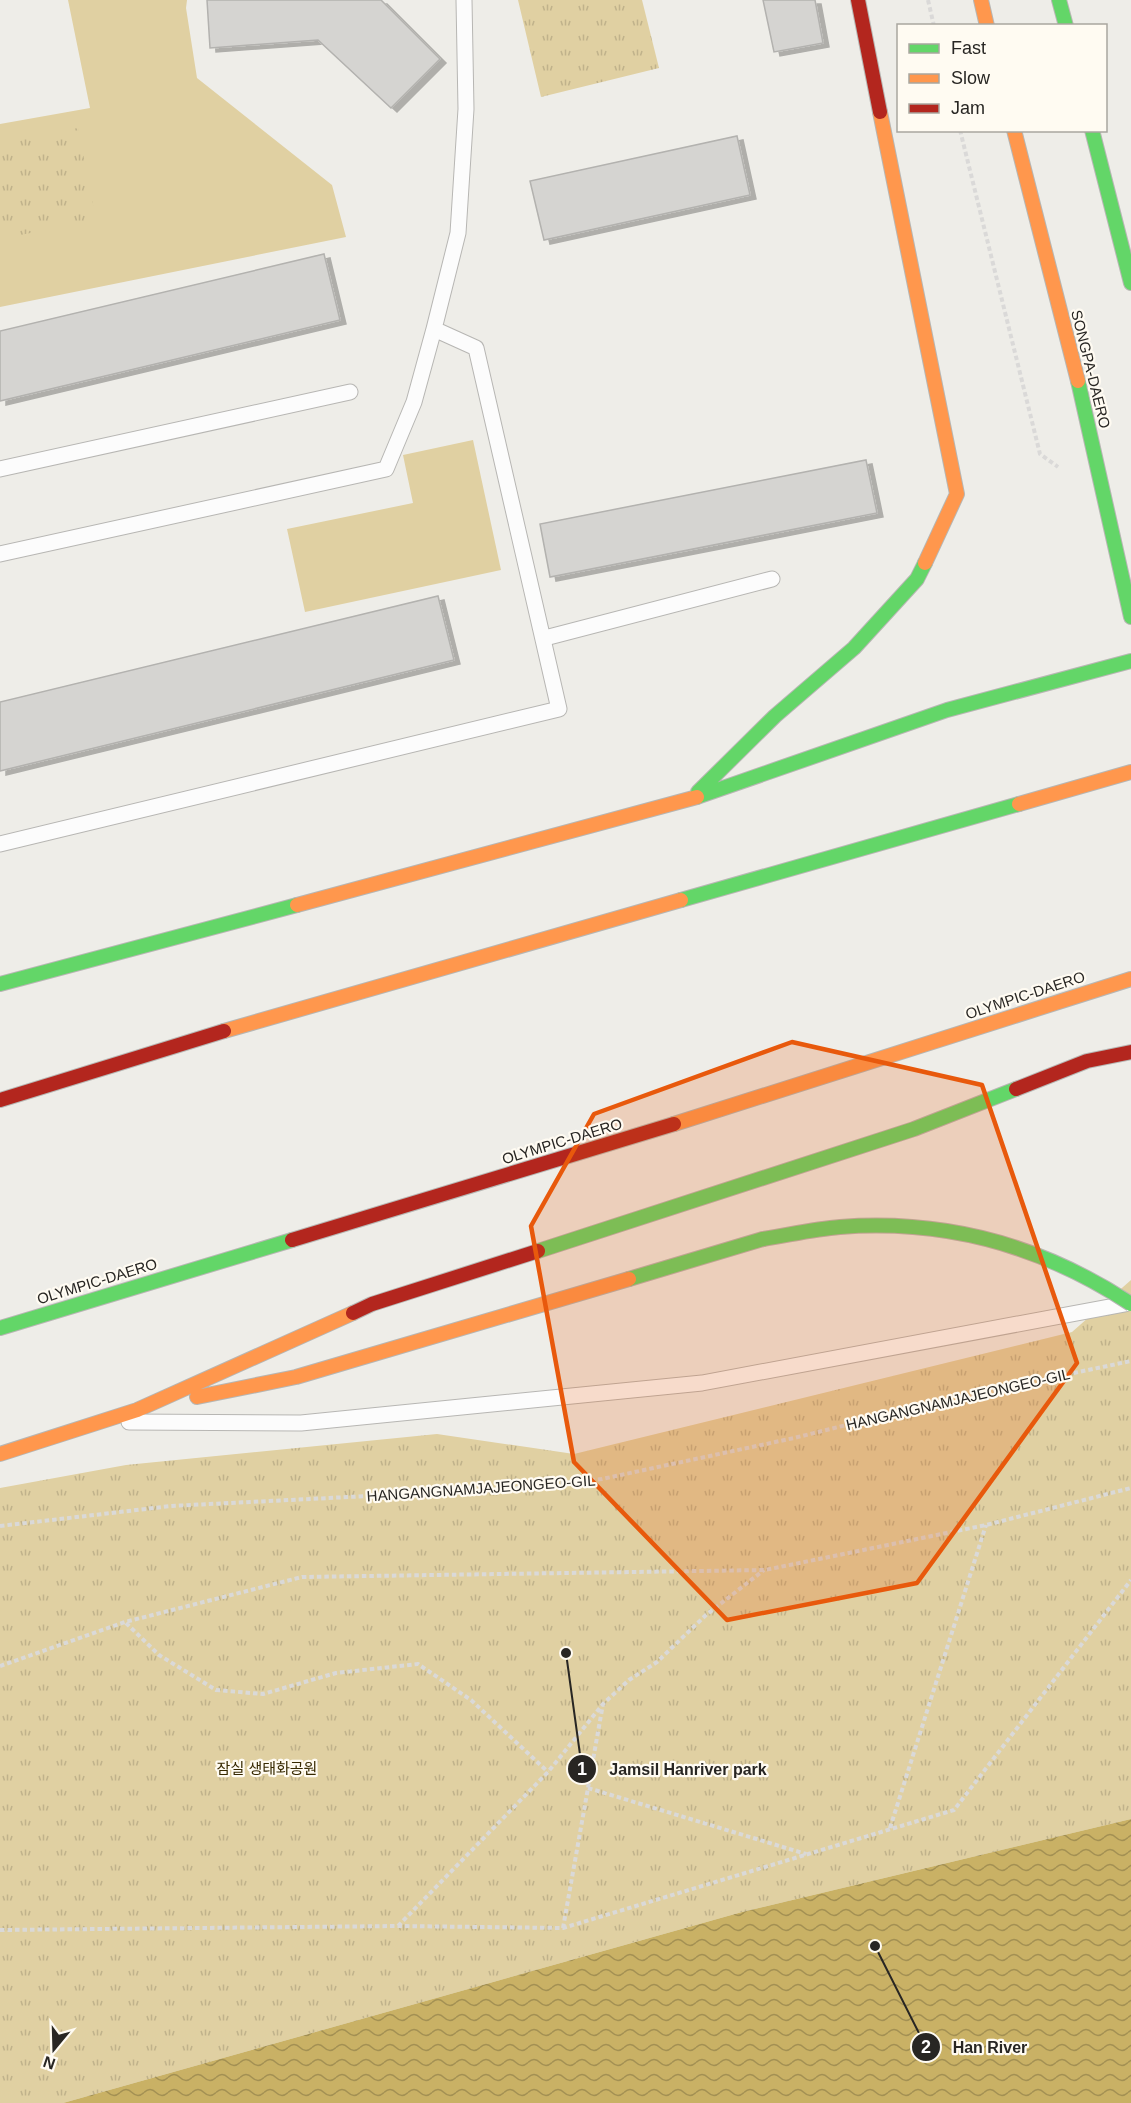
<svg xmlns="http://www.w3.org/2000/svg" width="1131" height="2103" viewBox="0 0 1131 2103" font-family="Helvetica,'Noto Sans KR',sans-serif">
<defs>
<pattern id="park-tufts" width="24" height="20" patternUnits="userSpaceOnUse" patternTransform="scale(1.5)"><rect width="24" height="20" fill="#e0d0a2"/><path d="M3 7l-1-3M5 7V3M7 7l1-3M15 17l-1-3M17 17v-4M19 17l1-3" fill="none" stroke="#c0b28b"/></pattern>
<pattern id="water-waves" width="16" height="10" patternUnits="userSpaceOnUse" patternTransform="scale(1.5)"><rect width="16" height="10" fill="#c9b165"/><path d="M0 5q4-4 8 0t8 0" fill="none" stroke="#a39053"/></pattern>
<filter id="shadow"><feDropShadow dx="6" dy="4" stdDeviation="0" flood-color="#0004"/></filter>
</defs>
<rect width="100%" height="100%" fill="#eeede8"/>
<path fill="#e0d0a2" d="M68,0H187L186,8L197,78L332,185L346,237L0,307V124L90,108Z
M473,440L501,570L305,612L287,529L413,503L403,455Z"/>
<path fill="url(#park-tufts)" d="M518,0H642L659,68L541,97Z
M78,128L96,220L0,239V143Z
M1131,1280V1819L742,1912L63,2103H0V1488L126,1465L437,1434L574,1454L1072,1332Z"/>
<path fill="url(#water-waves)" d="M1131,1819V2103H63L742,1912Z"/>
<path fill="#d5d4d1" stroke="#b3b2af" stroke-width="1.5" filter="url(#shadow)" d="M207,0H381L440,59L391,108L318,40L210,48Z
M763,0H815L823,43L774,52Z
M737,136L750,195L544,240L530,181Z
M324,254L340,320L0,401V331Z
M866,460L877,513L550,577L540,524Z
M438,596L454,660L0,771V702Z"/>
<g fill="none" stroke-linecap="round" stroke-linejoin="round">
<defs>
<path id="lane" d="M434,329L458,233L466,109L464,0
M0,469L350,392
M0,554L386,469L414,402L434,329L476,348L559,709L0,844
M545,638L772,579
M129,1422L301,1423L702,1383L1125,1304"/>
<path id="fast" d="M1059,0L1066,26
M1092,130L1131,283
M1078,381L1131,617
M698,792L775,716L854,648L917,579L925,563
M697,797L947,710L1131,661
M681,900L1019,804
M0,984L297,905
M538,1251L914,1129L1016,1089
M629,1279L763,1239
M0,1328L292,1240"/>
<path id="slow" d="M981,0L987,26
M880,112L957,494L925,563
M1014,130L1078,381
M1019,804L1131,772
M297,905L697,797
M224,1031L681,900
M674,1124L1131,979
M197,1397L296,1377L629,1279
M0,1454L137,1410L353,1313"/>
<path id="jam" d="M858,0L880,112
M1016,1089L1087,1061L1131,1052
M0,1100L224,1031
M292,1240L674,1124
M353,1313L372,1304L538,1251"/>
</defs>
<use href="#lane" stroke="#b7b6b3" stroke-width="17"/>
<use href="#fast" stroke="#b7b6b3" stroke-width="16"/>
<use href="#slow" stroke="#b7b6b3" stroke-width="16"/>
<use href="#jam" stroke="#b7b6b3" stroke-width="16"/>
<path stroke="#dad9d8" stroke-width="4" stroke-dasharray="4.5 3" stroke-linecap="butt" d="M928,0L934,26
M960,130L1040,454L1058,467
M0,1526L171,1506L506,1489L602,1479L794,1438L959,1397L1131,1361
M126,1623L159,1655L216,1690L263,1694L336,1673L418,1664L471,1700L548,1772
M0,1666L125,1622L302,1577L765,1570L986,1525L1131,1488
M588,1788L806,1854
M890,1828L986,1525
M398,1926L548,1772L603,1704L629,1680L657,1662L706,1615L764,1570
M563,1928L603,1704
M0,1930L398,1926L563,1928L954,1810L1131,1580"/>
<use href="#lane" stroke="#fcfcfc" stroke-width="15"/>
<use href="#fast" stroke="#63d668" stroke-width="14"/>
<use href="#slow" stroke="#ff974d" stroke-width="14"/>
<use href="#jam" stroke="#b3261e" stroke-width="14"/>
<defs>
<path id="fast-bridge" d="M763,1239C789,1235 814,1229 840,1227C946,1219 1043,1246 1131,1304"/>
</defs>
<use href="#fast-bridge" stroke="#b7b6b3" stroke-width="16" stroke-linecap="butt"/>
<use href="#fast-bridge" stroke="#63d668" stroke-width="14"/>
</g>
<path fill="#e8590c" fill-opacity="0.2" stroke="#e8590c" stroke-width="4.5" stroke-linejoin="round" d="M792,1042L982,1085L1077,1363L917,1583L727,1620L574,1462L531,1226L594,1114Z"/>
<g text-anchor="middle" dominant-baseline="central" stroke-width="4.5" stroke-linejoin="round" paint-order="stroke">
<g font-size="15" fill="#282623" stroke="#fffbf2">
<text transform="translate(1091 369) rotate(76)">SONGPA-DAERO</text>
<text transform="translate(1025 995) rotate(-18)">OLYMPIC-DAERO</text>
<text transform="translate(562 1141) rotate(-17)">OLYMPIC-DAERO</text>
<text transform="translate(97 1281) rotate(-17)">OLYMPIC-DAERO</text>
<text transform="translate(958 1399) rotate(-13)">HANGANGNAMJAJEONGEO-GIL</text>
<text transform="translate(481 1488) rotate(-4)">HANGANGNAMJAJEONGEO-GIL</text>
</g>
<g font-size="15" fill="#372900" stroke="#fffbf2">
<text x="267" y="1768">잠실 생태화공원</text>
</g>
</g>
<path fill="none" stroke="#282623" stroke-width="2" d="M566 1653L582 1769M875 1946L926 2047"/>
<g fill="#282623" stroke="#fffbf2" stroke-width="2">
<circle cx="566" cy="1653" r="6"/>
<circle cx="875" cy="1946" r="6"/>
<circle cx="582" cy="1769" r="15"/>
<circle cx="926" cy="2047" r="15"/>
</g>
<g font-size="18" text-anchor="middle" font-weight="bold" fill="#fff">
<text x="582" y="1775">1</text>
<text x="926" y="2053">2</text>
</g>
<g font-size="16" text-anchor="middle" font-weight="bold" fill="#282623" stroke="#fffbf2" stroke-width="4.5" stroke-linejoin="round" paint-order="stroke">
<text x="688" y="1775">Jamsil Hanriver park</text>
<text x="990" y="2053">Han River</text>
</g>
<rect x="897" y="24" width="210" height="108" fill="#fffbf2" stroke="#a9a69f" stroke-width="1.5"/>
<rect x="909" y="44" width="30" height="9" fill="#63d668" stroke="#a9a69f" stroke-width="1.5"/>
<text x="951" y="54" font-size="18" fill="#282623">Fast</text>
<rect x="909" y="74" width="30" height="9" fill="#ff974d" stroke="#a9a69f" stroke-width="1.5"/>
<text x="951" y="84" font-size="18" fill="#282623">Slow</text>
<rect x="909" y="104" width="30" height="9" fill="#b3261e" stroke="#a9a69f" stroke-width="1.5"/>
<text x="951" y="114" font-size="18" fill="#282623">Jam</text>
<g transform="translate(54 2049) rotate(199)" stroke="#fffbf2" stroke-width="4.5" paint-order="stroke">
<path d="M0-4.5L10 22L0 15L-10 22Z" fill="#282623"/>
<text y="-9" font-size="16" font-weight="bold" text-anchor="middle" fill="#282623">N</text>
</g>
</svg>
